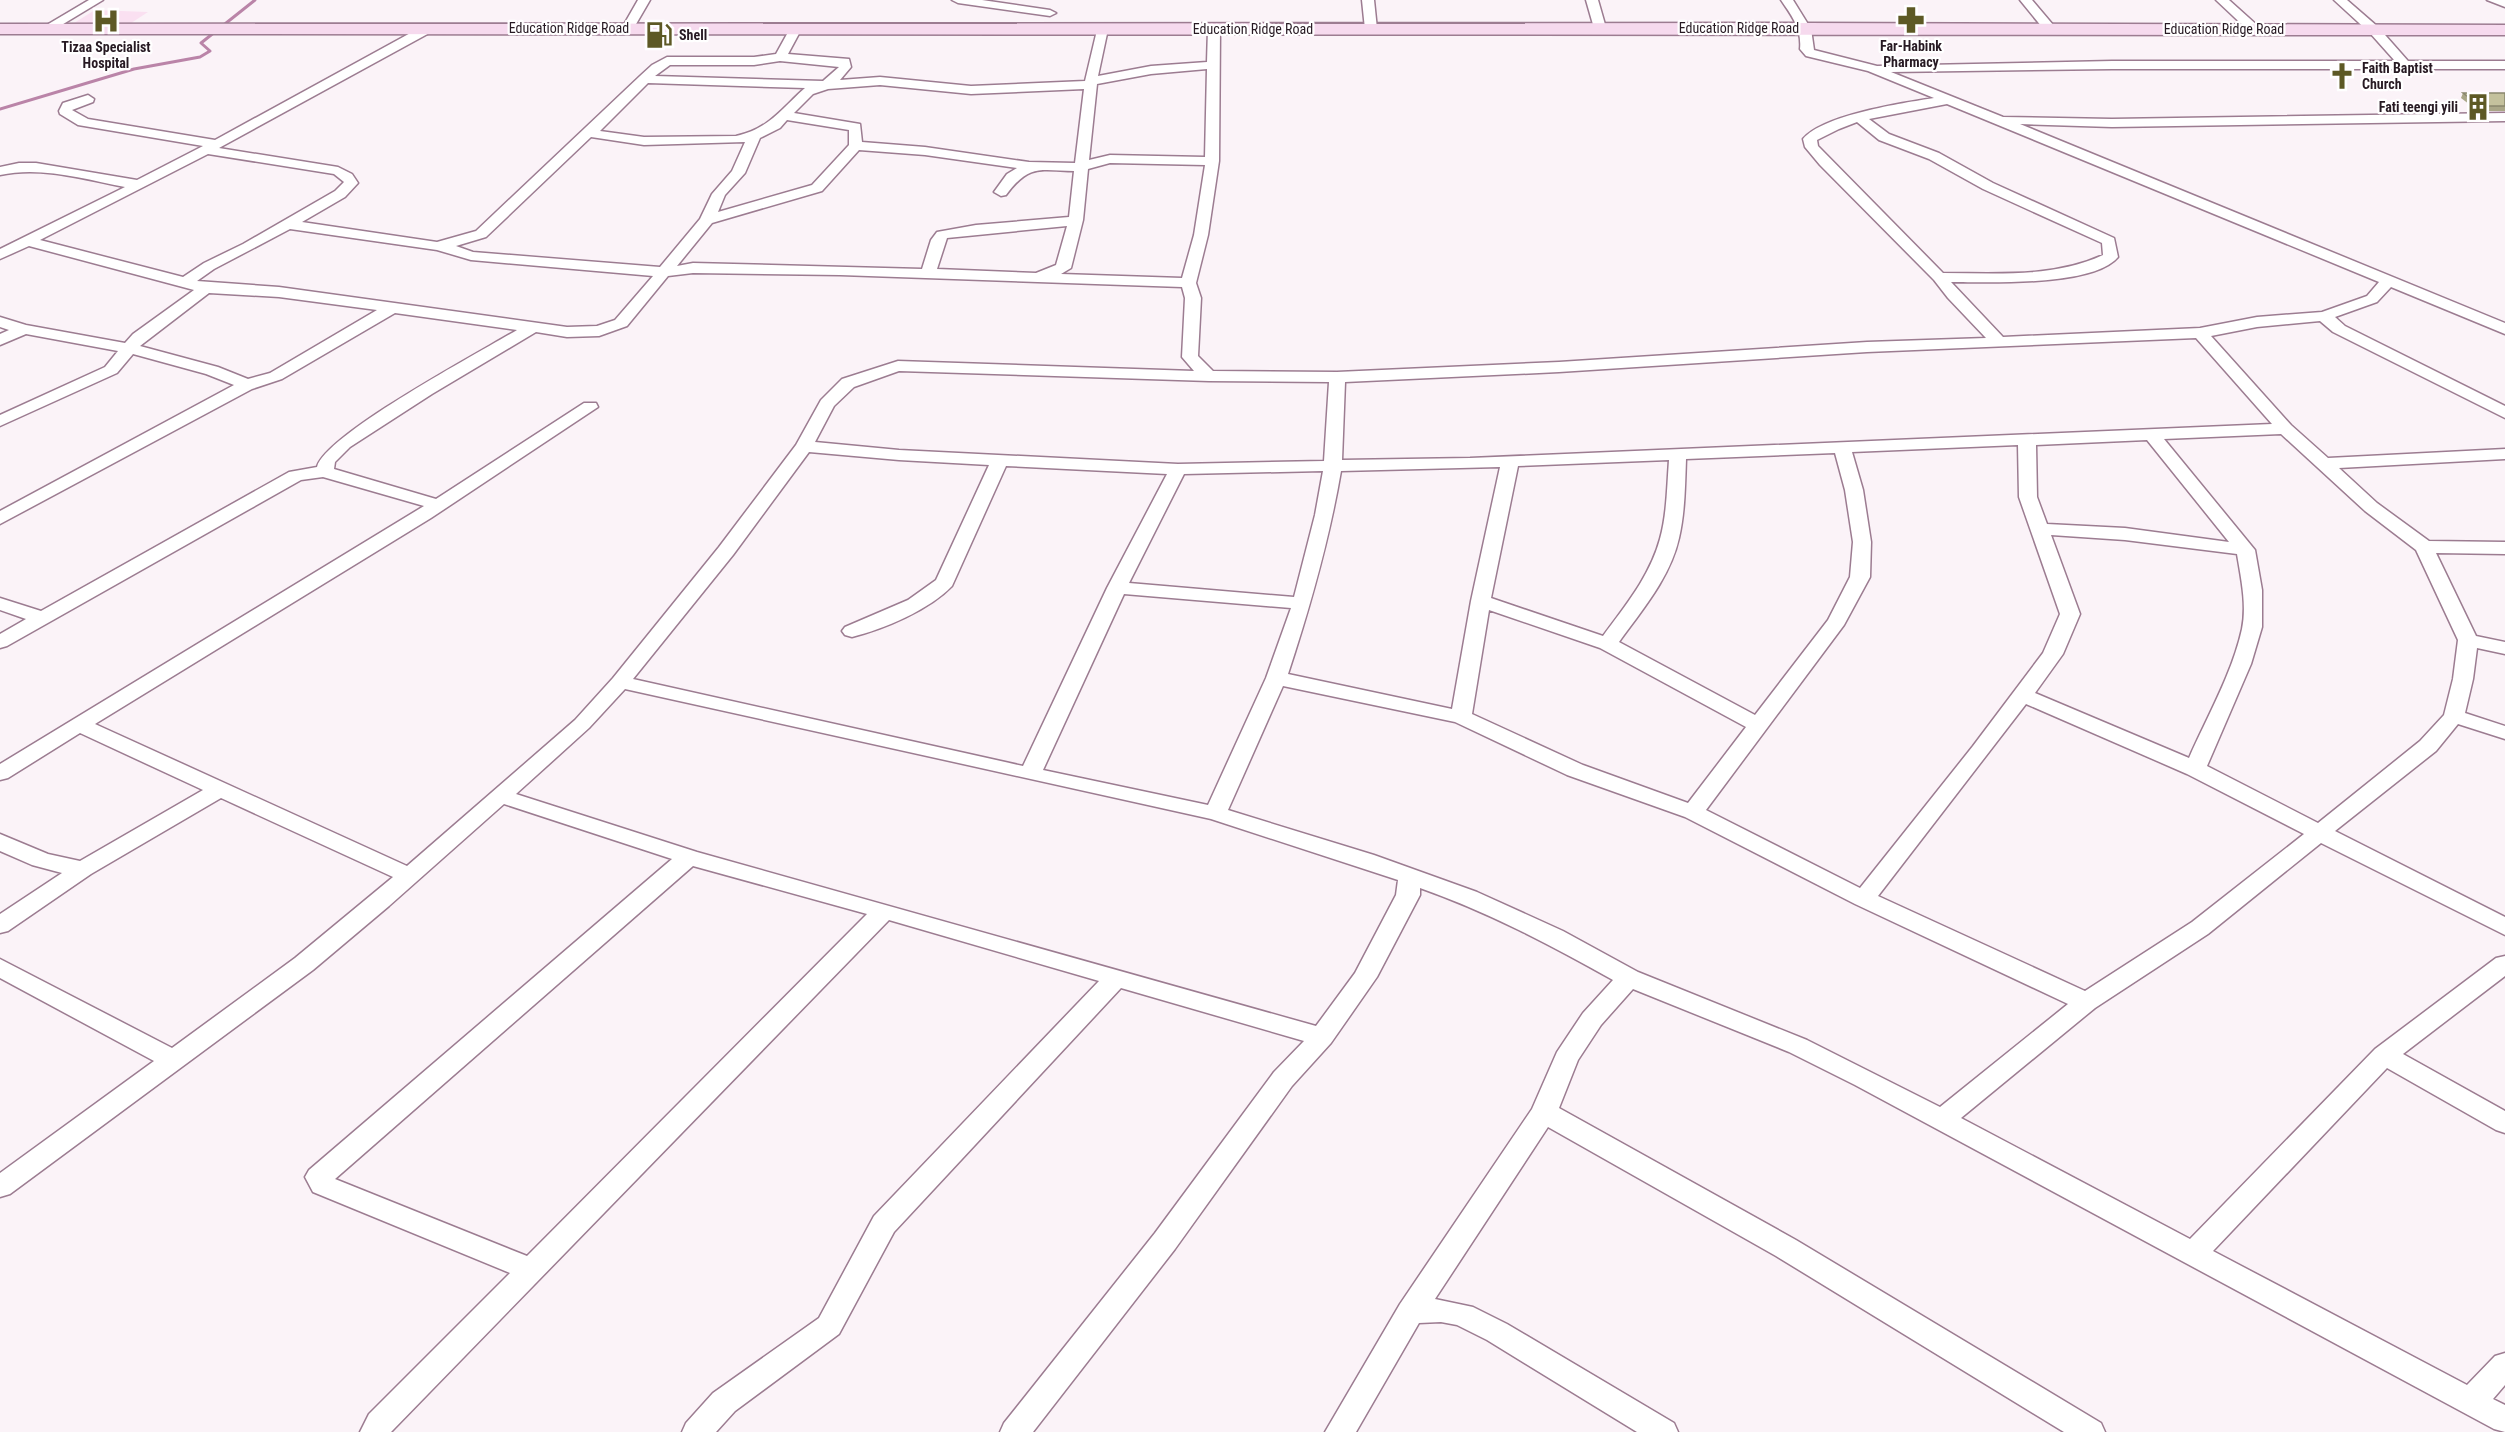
<svg xmlns="http://www.w3.org/2000/svg" width="2505" height="1432" viewBox="0 0 2505 1432" font-family="'Roboto Condensed',sans-serif">
<rect width="100%" height="100%" fill="#fbf3f8"/>
<path fill="#fae0f1" d="M95,10L148,12L125,27L71,25Z"/>
<g fill="none" stroke-linecap="round" stroke-linejoin="round">
<path stroke="#ba84a8" stroke-width="3" d="M0,109L134,69L200,57L210,51L201,43L255,0"/>
<defs>
<path id="street" d="M89,0H103L50,32L46,33L40,29Z
M638,0H650L632,31H624L622,28Z
M952,0H982L1050,10L1056,13L1050,16L958,3Z
M1362,0H1374L1377,29L1375,32L1371,33L1365,29Z
M1586,0H1598L1606,28L1604,31H1596L1594,28Z
M1781,0H1793L1811,29L1814,50L1877,66L2112,61H2395L2370,33L2334,0H2347L2378,27L2408,61H2505V69H2112L1891,72L2003,117L2112,119L2505,113V121L2112,127L2020,124L2505,323V334L2391,287L2377,302L2335,317L2345,326L2505,406V418L2333,332L2320,321L2257,327L2211,336L2291,425L2328,458L2505,449V459L2339,468L2377,503L2429,541L2505,542V554L2436,553L2476,636L2505,642V654L2477,648L2473,679L2465,713L2505,726V739L2458,724L2436,751L2335,831L2505,917V935L2321,843L2208,934L2095,1008L1961,1118L2190,1239L2375,1049L2496,958L2505,956V976L2403,1054L2505,1111V1133L2496,1130L2387,1068L2213,1251L2467,1385L2495,1356L2505,1353V1385L2493,1399L2505,1405V1432L2494,1429L1855,1085L1789,1052L1633,989L1601,1025L1578,1060L1559,1108L1796,1240L2101,1423L2105,1432H2064L1776,1256L1548,1127L1435,1299L1473,1307L1507,1324L1674,1423L1678,1432H1637L1487,1340L1457,1325L1441,1322L1419,1323L1356,1432H1325L1400,1304L1532,1109L1557,1052L1583,1013L1613,980C1551,945 1488,912 1420,888V895L1377,977L1331,1043L1292,1086L1175,1249L1033,1432H1000L1004,1423L1155,1233L1274,1072L1304,1041L1121,988L894,1232L839,1334L735,1411L716,1432H682L686,1423L713,1393L819,1318L874,1216L1099,981L889,920L391,1432H360L369,1414L510,1273L313,1192L305,1177L309,1170L672,859L504,804L389,906L313,970L10,1194L0,1197V1173L154,1061L0,978V959L172,1048L295,958L393,877L221,798L91,874L8,931L0,933V914L62,873L32,865L0,851V834L48,854L80,861L203,790L80,733L8,778L0,780V764L424,506L323,477L301,480L7,646L0,648V634L26,619L0,610V598L41,611L289,472L317,467C326,434 482,351 517,330L395,313L282,379L252,389L0,524V511L234,385L206,374L133,354L117,373L0,426V415L105,367L118,351L26,334L0,345V334L9,330L0,327V317L26,325L125,343L133,334L194,290L29,246L0,259V249L125,187C84,179 41,166 0,175V167L19,163H36L137,180L203,146L78,125L60,114L59,111L63,103L88,95L94,99L93,102L72,110L88,119L215,140L425,25H433V31L219,148L338,167L352,174L358,183L345,197L302,222L437,242L476,231L640,76L652,65L667,57H754L776,54L792,25L796,24L802,28L788,54L849,59L851,67L840,80L880,77L971,86L1085,81L1098,26L1102,25L1108,29L1098,76L1151,66L1207,62L1208,29L1214,25L1220,29L1219,161L1208,235L1196,283L1201,298L1198,356L1213,371L1337,372L1559,362L1867,342L1986,338L1948,298L1934,280L1820,165L1805,147L1803,139C1823,115 1902,103 1934,98L1868,71L1806,56L1800,49C1802,29 1792,16 1781,0ZM780,61L839,67L823,81L655,76L670,65H754ZM1207,69L1205,157L1110,155L1089,160L1097,84L1151,74ZM648,83L805,88C781,109 769,129 736,136L644,137L600,131ZM880,85L971,94L1084,89L1075,163L1029,162L925,147L862,142L860,124L794,113L813,94L828,89ZM1947,104L2379,282L2367,296L2322,312L2257,317L2200,328L2003,337L1951,282C1988,282 2093,287 2118,257L2114,238L1993,183L1939,153L1889,134L1869,119ZM787,120L849,130V145L812,185L718,212L725,195L745,173L760,138L780,128ZM1857,122L1879,140L1929,159L1983,189L2102,243L2103,255C2053,278 1997,273 1943,273L1818,146L1817,140L1839,129ZM591,137L644,145L745,142L732,171L712,194L700,219L660,267L473,252L456,246L486,237ZM859,150L925,155L1017,168L1007,174L994,192L1001,196L1006,195C1029,164 1039,170 1074,171L1069,217L976,225L937,232L931,240L922,269L693,263L677,266L712,223L822,191ZM208,154L334,174L344,182L335,191L243,244L204,263L183,277L40,240ZM1110,163L1205,165L1194,235L1182,278L1061,274L1071,268L1083,220L1088,169ZM1067,226L1056,265L1036,273L937,269L947,238ZM290,229L437,250L471,260L653,276L615,320L597,326L567,327L279,287L197,281L214,269ZM693,273L840,275L1182,287L1185,298L1182,357L1194,371L898,361L842,379L821,400L796,445L719,547L613,678L575,720L407,866L95,724L431,518L598,407L596,403H584L436,499L334,469L335,462L350,447L432,394L536,332L567,337L599,336L627,326L668,276ZM209,293L279,297L377,310L270,373L248,379L218,367L140,346ZM2196,338L2272,424L1470,458L1342,460L1345,382L1559,372L1867,352ZM899,371L1209,381L1329,382L1324,461L1178,464L899,450L815,442L834,406L854,387ZM2281,434L2365,511L2416,550L2458,640L2453,679L2444,715L2420,741L2318,823L2207,766L2251,664L2262,627V590L2255,550L2164,439ZM2147,440L2229,542L2125,528L2047,524L2037,497L2036,445ZM2018,445L2019,497L2060,614L2043,653L1973,746L1860,888L1706,810L1844,625L1870,577L1871,542L1863,490L1852,452ZM809,452L899,460L989,465L936,580L908,600L845,627L842,631L845,635L852,637C884,629 929,610 952,586L1006,466L1167,474L1107,588L1023,766L633,679L733,555ZM1835,453L1845,490L1853,542L1850,577L1828,620L1755,715L1619,642C1642,610 1670,578 1679,538C1685,512 1685,485 1686,459ZM1669,460C1667,486 1667,514 1660,539C1650,576 1625,606 1603,636L1491,598L1518,466ZM1500,467L1471,601L1452,709L1288,674C1310,607 1329,541 1341,471ZM1323,471L1315,515L1294,597L1129,583L1184,474ZM2051,535L2125,540L2237,554C2241,578 2247,605 2242,629C2232,674 2207,717 2189,758L2035,693L2063,654L2080,614ZM1124,594L1291,608L1266,678L1208,805L1043,770ZM1489,610L1600,648L1746,727L1688,803L1583,765L1472,714ZM1283,686L1455,722L1567,775L1685,817L1855,904L2068,1004L1940,1107L1807,1040L1638,972L1563,931L1477,892L1374,855L1228,810ZM625,689L1211,819L1398,880L1396,895L1355,973L1316,1026L697,852L516,794L589,728ZM2026,704L2187,774L2304,834L2192,922L2085,991L1878,896ZM693,866L867,914L527,1256L335,1179Z
M2020,0H2032L2054,26V32H2046Z
M2216,0H2229L2258,26V32H2250Z
M2487,0H2505V7Z"/>
<path id="secondary" d="M1806,23L2505,25V35L0,34V24Z"/>
</defs>
<use href="#street" stroke="#9c7c91" stroke-width="3"/>
<use href="#secondary" stroke="#9c7c91" stroke-width="3"/>
<use href="#street" fill="#fff" fill-rule="evenodd"/>
<use href="#secondary" fill="#f6daee" fill-rule="evenodd"/>
</g>
<path fill="#a9a687" d="M2463,93H2505V111H2478L2461,98Z"/>
<path fill="#c4c19d" stroke="#89876e" stroke-width="1.5" d="M2463,93H2505V106H2480Z"/>
<defs>
<symbol id="pharmacy-bare" viewBox="-9 -9 18 18"><path d="M-2-6h4v4h4v4h-4v4h-4v-4h-4v-4h4Z" fill="#5d5925" stroke="#fff" stroke-width="2.5" paint-order="stroke"/></symbol>
<symbol id="hospital-bare" viewBox="-9 -9 18 18"><path d="M-5-5h3v3.5h4V-5h3V5h-3V1.5h-4V5h-3Z" fill="#5d5925" stroke="#fff" stroke-width="2.5" paint-order="stroke"/></symbol>
<symbol id="fuel-bare" viewBox="-9 -9 18 18"><path d="M-5.5-6h7V0h2V4h1.3V-2.5L3-4.5l.8-.8L6-3V5H2.5V1h-1V6h-7ZM-4.2-4.7v3.2H.2V-4.7Z" fill="#5d5925" stroke="#fff" stroke-width="2.5" paint-order="stroke"/></symbol>
<symbol id="church-bare" viewBox="-9 -9 18 18"><path d="M-1.2-6h2.4v3.5h3.3v2.4h-3.3V6h-2.4V-.1h-3.3v-2.4h3.3Z" fill="#5d5925" stroke="#fff" stroke-width="2.5" paint-order="stroke"/></symbol>
<symbol id="building-bare" viewBox="-9 -9 18 18"><path d="M-4-6H4V6H1V3H-1V6H-4ZM-2.5-4.3h1.7v1.8h-1.7ZM.8-4.3h1.7v1.8H.8ZM-2.5-1h1.7V.8h-1.7ZM.8-1h1.7V.8H.8Z" fill="#5d5925" stroke="#fff" stroke-width="2.5" paint-order="stroke"/></symbol>
</defs>
<g fill-rule="evenodd">
<use href="#pharmacy-bare" x="1892" y="1" width="38" height="38"/>
<use href="#hospital-bare" x="87" y="2" width="38" height="38"/>
<use href="#fuel-bare" x="640" y="16" width="38" height="38"/>
<use href="#church-bare" x="2323" y="57" width="38" height="38"/>
<use href="#building-bare" x="2459" y="88" width="38" height="38"/>
</g>
<g text-anchor="middle" dominant-baseline="central" stroke-width="4.5" stroke-linejoin="round" paint-order="stroke">
<g font-size="14" fill="#271a23" stroke="#fff">
<text x="569" y="28">Education Ridge Road</text>
<text x="1739" y="28">Education Ridge Road</text>
<text x="1253" y="29">Education Ridge Road</text>
<text x="2224" y="29">Education Ridge Road</text>
</g>
<g font-size="14" font-weight="bold" fill="#271a23" stroke="#fff" text-anchor="start">
<text x="679" y="35">Shell</text>
<text x="1911" y="46" text-anchor="middle">Far-Habink<tspan x="1911" dy="16">Pharmacy</tspan></text>
<text x="106" y="47" text-anchor="middle">Tizaa Specialist<tspan x="106" dy="16">Hospital</tspan></text>
<text x="2362" y="68">Faith Baptist<tspan x="2362" dy="16">Church</tspan></text>
<text x="2458" y="107" text-anchor="end">Fati teengi yili</text>
</g>
</g>
</svg>
